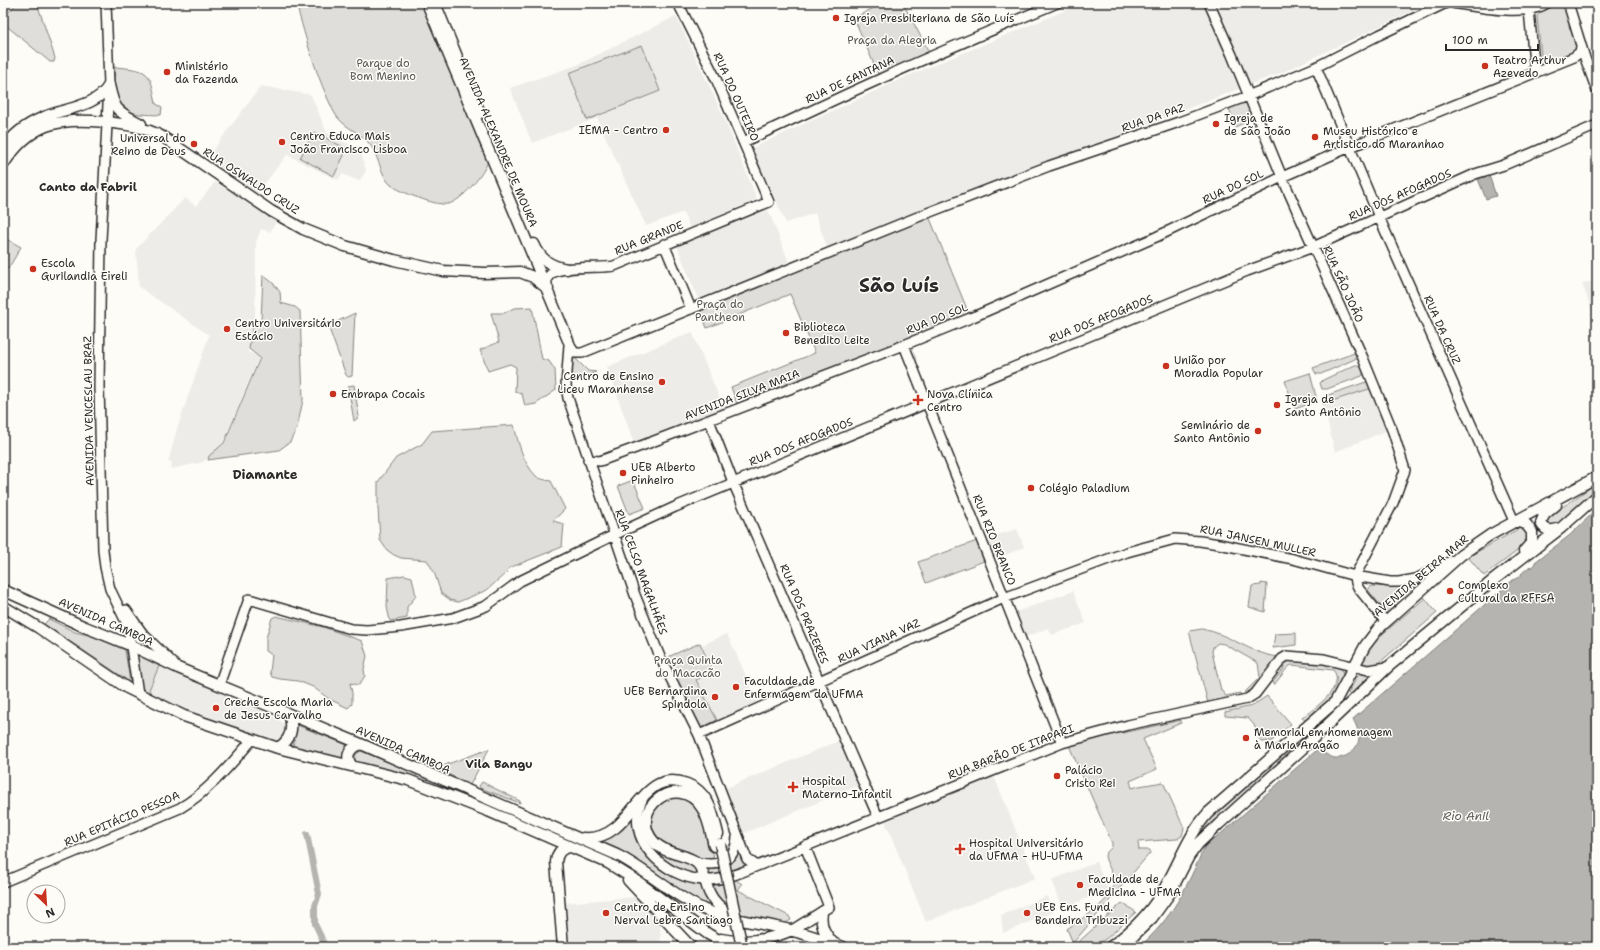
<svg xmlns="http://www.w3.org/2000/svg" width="1600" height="950" viewBox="0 0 1600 950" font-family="'Shantell Sans',sans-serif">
<rect width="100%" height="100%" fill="#fdfcf7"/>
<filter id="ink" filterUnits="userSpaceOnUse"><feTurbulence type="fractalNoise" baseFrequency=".025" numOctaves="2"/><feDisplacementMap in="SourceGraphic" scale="8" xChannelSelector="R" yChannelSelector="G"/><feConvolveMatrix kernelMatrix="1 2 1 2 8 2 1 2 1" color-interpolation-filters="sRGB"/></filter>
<g filter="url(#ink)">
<path fill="#edece8" d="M1083,3H1429L1283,72L827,247L815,213L786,223L752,148L910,75Z
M676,16L722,113L757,199L690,228L683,212L646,226L597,118L532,143L510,88L577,65Z
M261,86L311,95L327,133L360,150L366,171L359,181L342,174L338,180L287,155L257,193L207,158Z
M215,182L277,220L270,232L261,229L256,242L255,323L248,352L259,357L222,445L203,462L171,469L172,463L168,462L177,429L209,335L139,287L136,249L185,198L196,206Z
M768,210L789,262L698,299L677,246Z
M1597,281V325L1582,283Z
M692,332L724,409L634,443L607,367Z
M1372,388L1388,430L1335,452L1323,404Z
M1017,529L1024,547L996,559L987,538Z
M1073,591L1086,623L1052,635L1048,628L1026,637L1016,612Z
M727,634L758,702L717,720L696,680L713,672L702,645Z
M159,666L276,717L286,726L284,733L279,739L273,741L217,723L155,698L149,690Z
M841,740L860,785L742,834L726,788Z
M994,776L1035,878L926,922L885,821Z
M1096,862L1108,890L1063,908L1052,880Z
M1047,896L1054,912L1003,933L1001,915Z
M635,897L660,924L661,947H565L562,903Z"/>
<path fill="#dfdeda" stroke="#858482" d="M17,3H37L55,58L54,62H50L3,23L4,17Z
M296,3H423L488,161C485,173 461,202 448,204C436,206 400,192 391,185C380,176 379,154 368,142C358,131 342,127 334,112C317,78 306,40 296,3Z
M883,3H903L930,54L879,76L854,18Z
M1557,3L1564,4L1576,48L1572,52L1548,62L1543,59L1541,55L1537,16L1541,12Z
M642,45L660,91L587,120L569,73Z
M115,67C149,70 150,70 156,104L162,107L161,115C143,114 119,117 114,93C113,85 115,75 115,67Z
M1246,101L1253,119L1235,127L1229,108Z
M314,132L347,149L334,176L300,158Z
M929,216L969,314L738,407L731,387L815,353L790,294L707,328L699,307Z
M8,240L21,247L8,269L3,266V248Z
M263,275L273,283L280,292L281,303L295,307L300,311L303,400L297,428L290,442L279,450L208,460L209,456L224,443L260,358L249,349L253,324L261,321Z
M532,307L542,359L549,361L555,370L556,390L536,404L525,406L522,394L515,392L516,367L510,364L488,371L480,350L499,342L491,313H504L514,308Z
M355,313L352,376L348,377L346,375L328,326Z
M1357,352L1355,359L1321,374H1316L1313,368Z
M573,356L588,371L596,372L571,382Z
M1355,365H1358L1363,369L1364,372L1362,376L1327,389H1322L1320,383L1323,380Z
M1310,373L1317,401L1295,409L1285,381Z
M1366,382H1369L1372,388L1323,404V399L1325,396Z
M354,385L359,417L354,421L348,386Z
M514,425C518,442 523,463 536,476C539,479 546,480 551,481L565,509L553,521L564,524L562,547L509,568L506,573L487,590L458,602L450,600L441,593L434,572L427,560L401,558L394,555L387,550L380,540L378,508V482L396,458L422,444L432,431Z
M633,480L645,508L629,514L618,486Z
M1597,483V491L1560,522L1555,526L1550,527L1546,523L1548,517Z
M1520,528L1525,531L1529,540L1525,545L1484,576L1468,557Z
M977,541L984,561L926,583L918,562Z
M404,575L412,577L416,596L407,607V618L390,621L387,607L388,578Z
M1261,583L1267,584L1265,612L1249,607L1252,586L1261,585Z
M1411,585L1414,586L1416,590L1388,612H1386L1368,590L1371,586L1393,587Z
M1425,598L1437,613L1379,663L1372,666L1361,664L1372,643Z
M276,616L323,627L362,641L367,656L364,669L365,676L359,685L350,683L352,693V704L348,708L329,699L313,687L298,681L280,679L272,677L270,672L272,655L266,651V638L272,618Z
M49,619L75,632L92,636L125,650L130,682L44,624Z
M1202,629C1230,634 1251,654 1278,657L1257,687L1245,695V692L1260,677L1258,663L1224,644L1218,643L1213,647L1212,652L1221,690L1226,696L1240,693L1241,696L1208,703L1189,631Z
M1296,633V645L1273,648L1275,634Z
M700,643L713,672L696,680L717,720L701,728L673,675L667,659L670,656Z
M135,653L159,666L149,690L155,698L144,693L141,688Z
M1289,659L1336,665L1341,669L1343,674L1342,686L1323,709L1305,721L1302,717C1314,710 1347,685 1333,670L1292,665L1288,667L1274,685L1273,682L1283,670L1285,663Z
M1359,674L1370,675L1350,696L1348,693Z
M1267,696L1291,724L1272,741L1261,742L1254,725L1248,718L1225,716V712L1252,706Z
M1329,714L1331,716L1190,847L1202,828L1217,811Z
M1181,720V723L1143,739L1157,769L1130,781L1132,788L1139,786L1163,782L1184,828L1182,836L1177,839L1138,842L1139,850H1150V853L1073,943L1067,929C1082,918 1114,901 1114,882C1114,873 1106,864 1105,856L1106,853L1112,847V843L1070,748V745L1122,730L1123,733Z
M297,725L347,745L343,760L293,746Z
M489,749L470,785L442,771L445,765Z
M361,751L418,774L414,779L355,763C354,757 355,754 361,751Z
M482,782L520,801V803L480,788L479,786Z
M669,785C680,785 688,787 697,794L694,795C664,779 634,803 646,835C656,860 689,854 701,873L698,875C650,876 613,796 669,785Z
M681,797L698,806L712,846L714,860H698L663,844L652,829L651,815L658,803L667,798Z
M635,810L648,856L659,867L702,885L717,910L702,905L592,841Z
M739,848L747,867L725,876H710V870C725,869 737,864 739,848Z
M733,878L742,884L738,890L789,916L791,920L784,924L741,916L718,901L710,885Z
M1122,903L1136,912L1107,938L1093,947H1075V945Z"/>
<path fill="#b5b4b1" stroke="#7e7d7b" d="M1489,175L1496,196L1486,199L1478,179Z
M1597,509V947H1139C1173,918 1186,888 1204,848L1208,843L1216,838L1318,749C1323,752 1329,757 1335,758C1346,759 1359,749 1359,737C1359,731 1356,725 1353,719L1513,580L1521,576V574L1530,566L1531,568L1535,565V562L1570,535Z"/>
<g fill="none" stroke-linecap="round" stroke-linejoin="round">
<path stroke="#b5b4b1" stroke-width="6" d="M307,834L319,894L315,906V924L326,947"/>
<defs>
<path id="secondary" d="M106,3L109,85L101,240L99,386L103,550L105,567L110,589L128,626L138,694
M1209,3L1232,55L1282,177L1363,358L1393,432L1405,470L1393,503L1355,576
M1453,3C1477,7 1527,17 1547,3
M1568,3L1585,58L1597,91
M1529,10L1535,73
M1316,67L1379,217L1514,521
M743,142C788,122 833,100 878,80C937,53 997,28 1057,3
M664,244L691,309
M548,289C547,285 546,280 548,277C555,264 600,269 614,266L769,202L716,79L678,3
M568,340L574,353H582L930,212L1049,166L1179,122L1248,96L1316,67L1379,35L1446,3
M569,345L566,386L568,398L635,595L660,657L699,735L747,859L757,866
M904,345L1062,743
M709,420L733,482L878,817
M588,460L600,461L649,443L904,345L973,317L1156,237L1282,177L1350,147L1574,57L1580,52L1581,47
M1355,576L1356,583L1359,589L1385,621
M126,610L143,634L173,663
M219,685L249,599L351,629L367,630L401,627L453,618L486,606L520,581L614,535L675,507L1247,271L1313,247L1475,174L1504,165L1597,125
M699,735L1004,598L1127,552L1175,539L1200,541L1219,544L1293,559L1355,576L1390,582H1399L1416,579L1451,561
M643,798C622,839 665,878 704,880C722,881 740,873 757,866L1062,743L1128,725L1247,699L1255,694L1282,659L1287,656L1324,659L1368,670L1388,667
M695,862C717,867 735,864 737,837
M3,882L180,808C209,791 230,765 252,740
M792,930L829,907L805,846"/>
<path id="primary" d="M427,3L568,340
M435,3L480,113
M109,85C115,113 118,111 141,124
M3,149C13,134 27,124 44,117C65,108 97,107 109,85
M3,165C30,123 58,117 105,122C125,124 145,127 163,137L271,211L303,229L345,246L394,260L443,271L484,273L520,272L533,277L548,289
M534,244C541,260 550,266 567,269
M1556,505L1544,515L1541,523C1545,532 1553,531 1561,528
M1514,521L1526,524L1532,532V542L1524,551
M3,590L85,627L130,645L178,668L361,744L617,855C647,870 673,896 705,910C724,918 746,921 767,925C793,930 818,937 843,947
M3,606L39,628L127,688L184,716L278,748L408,780L488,811L608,863L637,881L708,934L731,947
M278,748C291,740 294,728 289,714
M352,766C344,756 350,747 361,744
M583,838C595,839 605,836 615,828C638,810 649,770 687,784C709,792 713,814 718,834
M714,846C711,833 709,819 702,808C678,770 626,810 654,842C666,855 687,854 697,863C705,871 705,885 710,894C714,903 723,910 731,916
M628,880L691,947
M822,912C820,925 824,933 833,943
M721,939C746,944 769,940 792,930
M563,947L556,862C557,853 561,848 570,847
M1110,947C1134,930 1155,908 1168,882C1181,858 1190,833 1208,813L1335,702L1365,646L1378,629L1461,555L1490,535L1597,477
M1122,947L1152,918L1170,893L1189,856L1198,844L1219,824L1302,749L1388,667L1491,582L1561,528L1597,496"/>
</defs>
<use href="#secondary" stroke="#2b2b2b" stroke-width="12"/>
<use href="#primary" stroke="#2b2b2b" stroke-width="13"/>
<use href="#secondary" stroke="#fdfcf7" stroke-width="9"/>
<use href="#primary" stroke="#fdfcf7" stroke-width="10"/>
<defs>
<path id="primary-bridge" d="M720,844L742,947"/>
</defs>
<use href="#primary-bridge" stroke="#2b2b2b" stroke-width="13" stroke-linecap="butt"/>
<use href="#primary-bridge" stroke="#fdfcf7" stroke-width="10"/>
</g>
</g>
<g fill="#c8321e" stroke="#fdfcf7" stroke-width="1.5">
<circle cx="836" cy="18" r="4"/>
<circle cx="1485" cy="66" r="4"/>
<circle cx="167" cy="72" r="4"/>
<circle cx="1216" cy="124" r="4"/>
<circle cx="666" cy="130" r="4"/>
<circle cx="1315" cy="137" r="4"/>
<circle cx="282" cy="142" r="4"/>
<circle cx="194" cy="144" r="4"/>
<circle cx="33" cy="269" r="4"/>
<circle cx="227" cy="329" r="4"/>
<circle cx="786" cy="333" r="4"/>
<circle cx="1166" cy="366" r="4"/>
<circle cx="662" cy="382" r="4"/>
<circle cx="333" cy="394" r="4"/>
<path d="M916 394h4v4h4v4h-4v4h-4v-4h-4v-4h4z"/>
<circle cx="1277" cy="405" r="4"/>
<circle cx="1258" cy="431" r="4"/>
<circle cx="623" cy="473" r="4"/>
<circle cx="1031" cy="488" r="4"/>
<circle cx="1450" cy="591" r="4"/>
<circle cx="736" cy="687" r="4"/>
<circle cx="715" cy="697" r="4"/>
<circle cx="216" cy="708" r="4"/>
<circle cx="1246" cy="738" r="4"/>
<circle cx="1057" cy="776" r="4"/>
<path d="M791 781h4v4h4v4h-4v4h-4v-4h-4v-4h4z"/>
<path d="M958 843h4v4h4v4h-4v4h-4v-4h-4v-4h4z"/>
<circle cx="1080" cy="885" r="4"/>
<circle cx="606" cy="913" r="4"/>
<circle cx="1027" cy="913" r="4"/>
</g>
<g text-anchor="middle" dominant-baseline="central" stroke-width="3" stroke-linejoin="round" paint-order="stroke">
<g font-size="11" fill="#2b2b2b" stroke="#fdfcf7" text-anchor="start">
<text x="844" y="18">Igreja Presbiteriana de São Luís</text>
<text x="1493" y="60">Teatro Arthur<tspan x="1493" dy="13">Azevedo</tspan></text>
<text x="175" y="66">Ministério<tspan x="175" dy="13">da Fazenda</tspan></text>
<text x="1224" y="118">Igreja de<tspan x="1224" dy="13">de São João</tspan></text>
<text x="658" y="130" text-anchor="end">IEMA - Centro</text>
<text x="1323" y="131">Museu Histórico e<tspan x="1323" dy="13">Artistico do Maranhao</tspan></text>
<text x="290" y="136">Centro Educa Mais<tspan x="290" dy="13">João Francisco Lisboa</tspan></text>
<text x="186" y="138" text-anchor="end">Universal do<tspan x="186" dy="13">Reino de Deus</tspan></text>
<text x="41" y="263">Escola<tspan x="41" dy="13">Gurilandia Eireli</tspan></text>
<text x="235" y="323">Centro Universitário<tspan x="235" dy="13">Estácio</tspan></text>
<text x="794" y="327">Biblioteca<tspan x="794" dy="13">Benedito Leite</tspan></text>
<text x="1174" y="360">União por<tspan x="1174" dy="13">Moradia Popular</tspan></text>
<text x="654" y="376" text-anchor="end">Centro de Ensino<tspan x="654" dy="13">Liceu Maranhense</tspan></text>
<text x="341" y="394">Embrapa Cocais</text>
<text x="927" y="394">Nova Clínica<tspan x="927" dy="13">Centro</tspan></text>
<text x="1285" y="399">Igreja de<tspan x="1285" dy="13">Santo Antônio</tspan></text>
<text x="1250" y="425" text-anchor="end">Seminário de<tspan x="1250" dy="13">Santo Antônio</tspan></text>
<text x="631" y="467">UEB Alberto<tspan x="631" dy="13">Pinheiro</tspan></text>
<text x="1039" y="488">Colégio Paladium</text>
<text x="1458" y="585">Complexo<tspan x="1458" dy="13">Cultural da RFFSA</tspan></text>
<text x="744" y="681">Faculdade de<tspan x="744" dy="13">Enfermagem da UFMA</tspan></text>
<text x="707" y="691" text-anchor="end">UEB Bernardina<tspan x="707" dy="13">Spindola</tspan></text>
<text x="224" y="702">Creche Escola Maria<tspan x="224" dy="13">de Jesus Carvalho</tspan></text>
<text x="1254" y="732">Memorial em homenagem<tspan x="1254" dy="13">à Maria Aragão</tspan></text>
<text x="1065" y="770">Palácio<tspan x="1065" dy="13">Cristo Rei</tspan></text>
<text x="802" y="781">Hospital<tspan x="802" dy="13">Materno-Infantil</tspan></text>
<text x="969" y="843">Hospital Universitário<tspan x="969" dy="13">da UFMA - HU-UFMA</tspan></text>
<text x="1088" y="879">Faculdade de<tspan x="1088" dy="13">Medicina - UFMA</tspan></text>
<text x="614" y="907">Centro de Ensino<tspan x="614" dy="13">Nerval Lebre Santiago</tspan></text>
<text x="1035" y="907">UEB Ens. Fund.<tspan x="1035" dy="13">Bandeira Tribuzzi</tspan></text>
</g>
<g font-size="11" fill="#585857" stroke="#fdfcf7">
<text x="892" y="40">Praça da Alegria</text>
<text x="383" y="63">Parque do<tspan x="383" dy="13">Bom Menino</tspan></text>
<text x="720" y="304">Praça do<tspan x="720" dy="13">Pantheon</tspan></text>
<text x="688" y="660">Praça Quinta<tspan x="688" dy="13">do Macacão</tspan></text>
</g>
<g font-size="11" fill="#2b2b2b" stroke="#fdfcf7">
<text transform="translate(850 80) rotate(-25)">RUA DE SANTANA</text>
<text transform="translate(736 97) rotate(66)">RUA DO OUTEIRO</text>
<text transform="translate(1153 118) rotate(-19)">RUA DA PAZ</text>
<text transform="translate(498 142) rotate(67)">AVENIDA ALEXANDRE DE MOURA</text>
<text transform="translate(251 181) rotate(33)">RUA OSWALDO CRUZ</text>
<text transform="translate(1233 187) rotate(-25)">RUA DO SOL</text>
<text transform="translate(1400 195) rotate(-24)">RUA DOS AFOGADOS</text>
<text transform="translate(649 238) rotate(-22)">RUA GRANDE</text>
<text transform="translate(1343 284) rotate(66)">RUA SÃO JOÃO</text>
<text transform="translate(937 319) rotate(-22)">RUA DO SOL</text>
<text transform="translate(1101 319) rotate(-22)">RUA DOS AFOGADOS</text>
<text transform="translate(1442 330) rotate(66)">RUA DA CRUZ</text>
<text transform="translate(742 395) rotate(-21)">AVENIDA SILVA MAIA</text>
<text transform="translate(89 411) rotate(-91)">AVENIDA VENCESLAU BRAZ</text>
<text transform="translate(801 442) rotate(-22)">RUA DOS AFOGADOS</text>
<text transform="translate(994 540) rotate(68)">RUA RIO BRANCO</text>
<text transform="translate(1258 541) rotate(12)">RUA JANSEN MULLER</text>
<text transform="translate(641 572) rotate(70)">RUA CELSO MAGALHÃES</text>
<text transform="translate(1421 576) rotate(-40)">AVENIDA BEIRA MAR</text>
<text transform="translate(804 614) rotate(67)">RUA DOS PRAZERES</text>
<text transform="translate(106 622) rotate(24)">AVENIDA CAMBOA</text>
<text transform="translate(879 641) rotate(-25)">RUA VIANA VAZ</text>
<text transform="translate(403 750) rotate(24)">AVENIDA CAMBOA</text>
<text transform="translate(1011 752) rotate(-21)">RUA BARÃO DE ITAPARI</text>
<text transform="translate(122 819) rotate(-23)">RUA EPITÁCIO PESSOA</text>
</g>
<g font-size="12" font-weight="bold" fill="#2b2b2b" stroke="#fdfcf7">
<text x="88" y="187">Canto da Fabril</text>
<text x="499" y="764">Vila Bangu</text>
</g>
<g font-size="12" font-style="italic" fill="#5b5b5a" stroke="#fdfcf7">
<text x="1466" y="816">Rio Anil</text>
</g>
<g font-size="13" font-weight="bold" fill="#2b2b2b" stroke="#fdfcf7">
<text x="265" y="474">Diamante</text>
</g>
<g font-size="19" font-weight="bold" fill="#2b2b2b" stroke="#fdfcf7">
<text x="899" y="285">São Luís</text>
</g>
</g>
<rect width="1600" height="950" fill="none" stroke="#fdfcf7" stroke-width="16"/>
<rect x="8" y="8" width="1584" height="934" fill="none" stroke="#2b2b2b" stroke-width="1.5" filter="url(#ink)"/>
<g transform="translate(46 904) rotate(155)"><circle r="19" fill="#fdfcf7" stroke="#a9a8a5"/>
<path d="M0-3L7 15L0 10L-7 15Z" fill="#c8321e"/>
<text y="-6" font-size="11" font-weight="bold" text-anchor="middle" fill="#2b2b2b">N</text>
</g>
<path d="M1446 44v6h92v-6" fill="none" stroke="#2b2b2b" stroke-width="2"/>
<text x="1452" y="44" font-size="12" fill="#2b2b2b" stroke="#fdfcf7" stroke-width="3" paint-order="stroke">100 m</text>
</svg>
